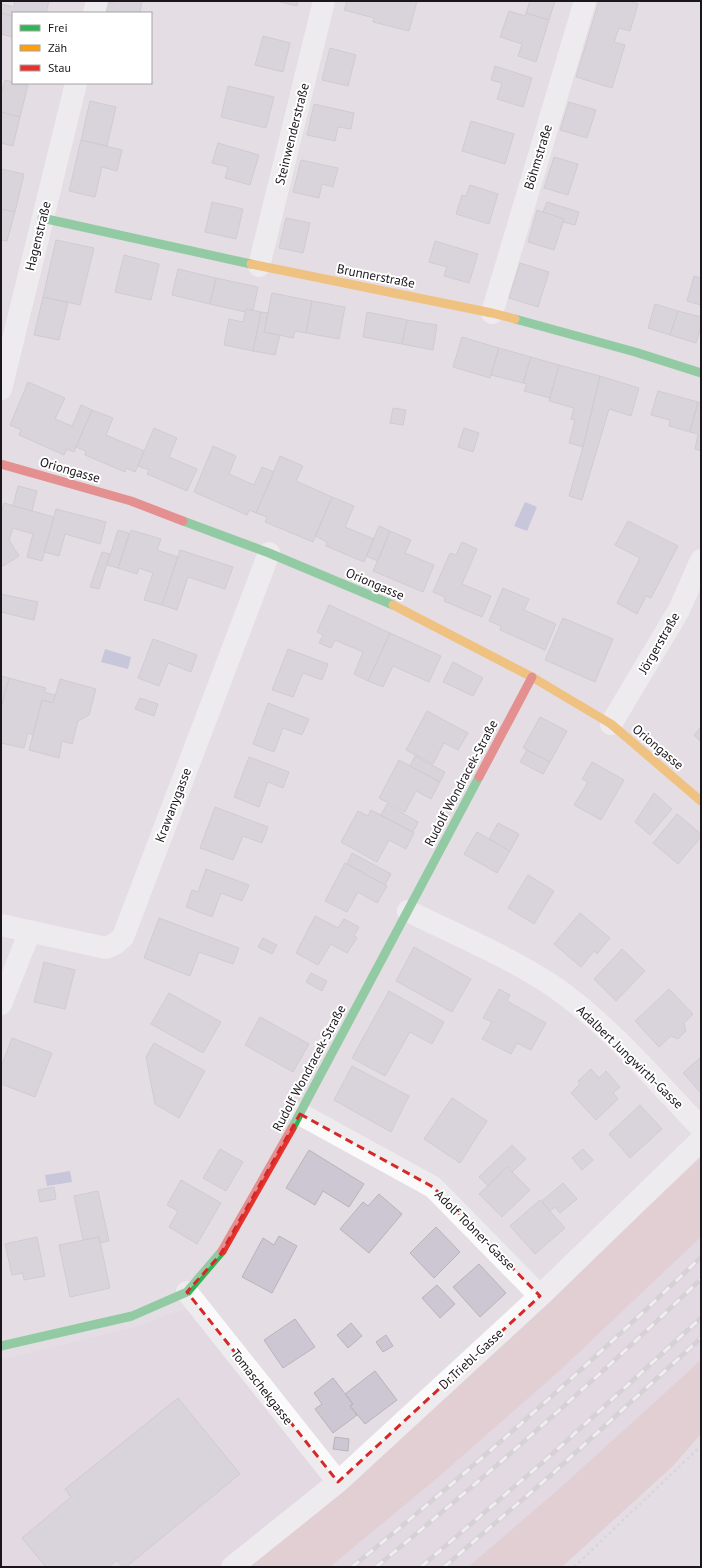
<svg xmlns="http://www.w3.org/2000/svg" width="702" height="1568" viewBox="0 0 702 1568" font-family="'PT Sans',sans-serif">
<rect width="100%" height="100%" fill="#e4dee4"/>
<path fill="#dfd2df" d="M701,1237V1360L560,1488L468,1567H330L435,1480L556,1374Z
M188,1308L334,1491L248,1567H1V1360L136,1327Z"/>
<path fill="#ddbdc2" d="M701,1157V1237L556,1374L435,1480L330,1567H250L586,1265Z
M701,1360V1434L673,1466L562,1567H468L560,1488Z"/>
<path fill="#a6a8ce" d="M525,502L537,507L527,531L514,526Z
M105,649L131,657L128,669L101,662Z
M70,1171L72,1182L47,1186L45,1175Z"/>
<path fill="#cdc7d3" stroke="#b8b4ba" d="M15,1H49L46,13H13V16L1,13V4L14,7Z
M113,1H142L140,13H106L108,2L113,3Z
M276,1H298L297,6Z
M347,1H417L409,31L373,22L374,18L344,10Z
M530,1H555L549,20L526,13Z
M599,1H629L638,4L630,31L619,28L614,42L625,45L612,88L576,77Z
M509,11L525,16L526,13L549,20L536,62L518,56L522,44L500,37Z
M1,13L13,16V37L1,34L3,28H1Z
M263,36L290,43L283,72L255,65Z
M330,48L356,55L348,86L322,80Z
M495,66L532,78L523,107L497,99L502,83L491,80Z
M5,80L13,82V83L28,85L20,117L1,112V95Z
M228,86L274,97L266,128L221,117Z
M90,101L116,107L107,146L81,140Z
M569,102L596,110L587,138L560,130Z
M314,104L354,113L351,129L338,127L335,141L307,135Z
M1,112L20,117L13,146L1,143Z
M471,121L514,134L505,164L462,151Z
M81,140L122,150L117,171L102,167L95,197L69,191Z
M218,143L259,155L250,185L225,178L228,167L212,163Z
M554,157L578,164L568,195L544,188Z
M301,160L338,168L333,187L322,184L319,198L293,192Z
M1,169L24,174L15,212L1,209Z
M470,185L498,194L489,224L456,214L462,195L466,196Z
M212,202L243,209L236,239L205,232Z
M547,202L579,212L575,225L563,222L564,219L543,212Z
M1,209L15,212L7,241L1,240Z
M537,210L564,219L554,250L528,242Z
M286,218L310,223L303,253L279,248Z
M56,240L94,248L80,305L43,297Z
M435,241L478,254L469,283L444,276L447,267L429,262Z
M124,255L159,264L151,300L115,292Z
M520,263L549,272L538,307L509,298Z
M178,269L216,278L210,304L172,295Z
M694,276L701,278V305L687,301Z
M216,278L258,287L253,310L246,309L245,312L210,304Z
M272,293L312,301L306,333L295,331L293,338L264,332Z
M43,297L68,302L59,340L34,335Z
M312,301L345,307L339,339L306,333Z
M655,304L678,311L670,335L648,328Z
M246,309L261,312L253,351L224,345L229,319L243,322Z
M678,311L701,317V326L696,343L670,335Z
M261,312L268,313L264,332L280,335L275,355L253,351Z
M367,312L407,320L402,344L363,337Z
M407,320L437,325L433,350L402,344Z
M462,337L499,348L490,378L453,367Z
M499,348L531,357L523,383L491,375Z
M531,357L559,365L550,398L524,391L527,384L523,383Z
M559,365L600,376L583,447L569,443L575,420L571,419L574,408L549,401Z
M600,376L639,388L631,416L609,409L582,500L569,496L583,447Z
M28,382L65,398L55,419L72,426L81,405L92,410L74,452L67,449L64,455L19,435L21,430L10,425Z
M658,391L698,402L690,432L669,426L670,420L651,415Z
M698,402L701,403V451L695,449L698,434L690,432Z
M393,408L406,410L403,425L390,423Z
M92,410L113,418L106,435L144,451L135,472L126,468L125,472L85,455L86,451L76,447Z
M154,428L177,438L169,457L197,469L187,491L147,474L149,470L138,466Z
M464,428L479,433L473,452L458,447Z
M213,446L236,456L229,474L254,485L262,467L274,472L256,513L249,510L247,515L194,492Z
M280,456L303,466L296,481L332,497L313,542L265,522L267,517L256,513Z
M18,486L37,491L32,511L13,506Z
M332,497L354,506L345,527L374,539L364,562L326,546L327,542L315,536Z
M4,503L54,517L42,561L27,557L33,534L13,528L9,540L19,556L3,566L1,562V513Z
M56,509L106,522L100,544L65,534L59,556L44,552Z
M628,521L678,546L651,598L646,596L637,614L617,603L640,558L615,545Z
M379,526L390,531L378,561L366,556Z
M118,530L129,533L118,568L107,565Z
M131,530L161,539L157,550L178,557L162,605L144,600L153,573L139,568L137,574L118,568Z
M390,531L411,540L405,553L434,565L423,592L373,571Z
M462,542L477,549L462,584L491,596L482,617L444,601L445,597L433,592L450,553L456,555Z
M180,550L233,567L225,589L188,577L177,610L162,605Z
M102,552L110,554L99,589L90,587Z
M503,588L529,599L524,610L556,624L545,650L500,630L501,626L489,621Z
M1,594L38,602L34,620L1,612Z
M329,605L390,633L368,681L354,674L363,652L335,640L331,648L319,643L323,635L317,632Z
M563,618L613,639L595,682L545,660Z
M390,633L441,656L429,682L393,666L383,687L368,681Z
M153,639L197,655L191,672L168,663L159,686L138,678Z
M288,649L328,664L322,680L303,673L293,697L272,690Z
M453,662L483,678L473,696L443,682Z
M1,676L9,678L1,708Z
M9,678L46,688L44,692L55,695L53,703L42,700L33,735L28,733L24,748L1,743V708Z
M60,679L96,689L89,715L78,721L72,744L62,741L59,758L29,750L42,700L53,703Z
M140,698L158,704L154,716L135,709Z
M268,703L309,719L302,735L283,728L274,752L253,744Z
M427,711L468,733L458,750L444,743L433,764L406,750Z
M540,717L567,731L550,762L523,748Z
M701,727V742L694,735Z
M527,750L550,762L543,774L520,762Z
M415,756L445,772L440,782L410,766Z
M249,757L289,772L283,788L268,782L259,807L234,797Z
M399,760L440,782L431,799L416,791L405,812L379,798Z
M592,762L624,780L601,820L574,805L588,782L582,779Z
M654,793L672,809L650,835L635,822Z
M387,804L418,822L413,832L381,815Z
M215,807L268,827L262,843L243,836L233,860L200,848Z
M371,810L414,833L406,849L389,840L377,862L341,842L358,811L368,816Z
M677,814L701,834V837L678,864L653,843Z
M498,823L519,834L510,851L489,839Z
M477,832L510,851L497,873L464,854Z
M352,853L391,874L385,885L347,864Z
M345,863L387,886L377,903L358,892L347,912L325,901Z
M206,869L249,885L242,901L221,893L212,917L186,907L192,890L198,892Z
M528,875L554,891L534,924L508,908Z
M580,913L610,938L597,954L594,951L581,967L554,944Z
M315,916L338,928L344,919L359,927L354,936L357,938L347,953L331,944L318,965L296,953Z
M159,918L239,948L233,964L199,952L190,976L144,958Z
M263,938L277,945L272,954L258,947Z
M414,947L471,979L452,1012L396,981Z
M622,949L645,971L616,1001L594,979Z
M44,962L75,970L65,1009L34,1002Z
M311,973L327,981L322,991L306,982Z
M499,989L510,995L507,1001L546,1023L531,1050L517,1043L511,1054L482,1039L492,1022L483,1018Z
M669,989L693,1014L684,1023L686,1031L678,1039L671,1036L659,1047L635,1021Z
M389,991L444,1022L432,1044L410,1032L385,1076L352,1058Z
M169,993L221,1022L203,1053L151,1024Z
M260,1017L309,1044L293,1072L245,1045Z
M12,1038L52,1053L35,1097L1,1084V1067Z
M154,1043L205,1071L179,1118L155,1104L146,1057Z
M701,1057V1093L683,1073Z
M352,1066L409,1096L391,1132L334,1100Z
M591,1069L599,1078L606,1071L620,1087L613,1093L618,1099L596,1120L571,1093L580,1084L578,1081Z
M452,1098L487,1121L460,1163L424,1139Z
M640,1105L662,1129L630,1158L609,1134Z
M512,1145L526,1159L512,1172L507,1167L488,1186L479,1177Z
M220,1149L243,1162L226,1191L203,1178Z
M583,1149L593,1160L582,1170L572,1158Z
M309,1150L364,1184L349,1207L323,1191L315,1205L286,1188Z
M507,1167L530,1190L502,1217L479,1194Z
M181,1180L221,1203L197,1244L169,1227L178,1211L167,1205Z
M563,1183L577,1199L560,1213L555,1207L550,1211L542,1201Z
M54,1187L56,1199L40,1202L38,1190Z
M98,1191L109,1241L100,1243L99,1237L83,1240L74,1196Z
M379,1194L402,1214L369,1253L340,1229L363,1202L368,1206Z
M540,1200L565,1228L535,1254L510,1226Z
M436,1227L460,1252L434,1278L410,1253Z
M279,1236L297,1246L272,1293L242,1277L263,1238L274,1245Z
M37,1237L45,1276L24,1280L23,1273L12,1275L5,1244Z
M99,1237L110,1288L70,1297L59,1245Z
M479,1264L506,1293L480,1317L453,1287Z
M437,1285L455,1304L440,1318L422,1298Z
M295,1319L315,1347L283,1368L264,1340Z
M351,1323L362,1336L348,1348L337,1335Z
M386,1335L393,1346L383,1352L376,1342Z
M375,1371L397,1400L365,1424L350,1406L353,1404L345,1394Z
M333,1378L353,1404L350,1406L357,1415L333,1433L315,1409L322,1404L314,1393Z
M178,1398L240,1474L126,1567H123L117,1560L108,1567H46L22,1538L71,1497L65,1489Z
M335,1437L349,1439L348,1451L333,1449Z"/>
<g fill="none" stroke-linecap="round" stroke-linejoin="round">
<path stroke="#cccacc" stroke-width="2.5" stroke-dasharray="3 3" stroke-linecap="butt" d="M574,1567L701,1446"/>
<path stroke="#fbfafb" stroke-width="22" d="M94,13L97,1
M259,266L324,1
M492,313L585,1
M1,389L76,83
M611,724L679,610L701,560
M408,911C456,935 508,956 553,986C609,1025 654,1079 701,1128
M1,925L106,948L115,944L123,937L269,553
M1,1004L30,931
M300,1114L433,1187L540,1296
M187,1292L338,1482
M232,1567L338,1482L540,1296L701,1140"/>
<path stroke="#30b455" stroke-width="9" d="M42,218L251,264
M515,319L635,352L701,373
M183,521L269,553L393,605
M292,1128L479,777
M1,1346L132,1316L187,1292L222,1251"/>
<path stroke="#ff9f0a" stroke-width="9" d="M251,264L492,313L515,319
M393,605L532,677L611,724L701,801"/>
<path stroke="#e5322d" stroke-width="9" d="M1,464L131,501L183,521
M479,777L532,677
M222,1251L292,1128"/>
<defs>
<path id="rail" d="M352,1567C473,1469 589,1365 701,1257
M376,1567C488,1475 597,1379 701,1279
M421,1567L550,1456L701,1318
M444,1567L551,1475L701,1338"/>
</defs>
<use href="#rail" stroke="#c4c2c4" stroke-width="4.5"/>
<use href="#rail" stroke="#fff" stroke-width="3" stroke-dasharray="9" stroke-linecap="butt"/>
</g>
<path d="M0 0H702V1568H0ZM300,1114L433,1187L540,1296L338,1482L187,1292L220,1255Z" fill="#e4dee4" fill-opacity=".55" fill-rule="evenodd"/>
<path fill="none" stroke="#d62828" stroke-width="3" stroke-dasharray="8 5" stroke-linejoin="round" d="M300,1114L433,1187L540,1296L338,1482L187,1292L220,1255Z"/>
<g text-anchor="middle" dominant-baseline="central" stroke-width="4" stroke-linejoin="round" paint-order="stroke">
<g font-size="13" fill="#1b161b" stroke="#fff">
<text transform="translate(292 134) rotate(-76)">Steinwenderstraße</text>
<text transform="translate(538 157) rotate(-73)">Böhmstraße</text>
<text transform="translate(38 236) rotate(-76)">Hagenstraße</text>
<text transform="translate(376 276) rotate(11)">Brunnerstraße</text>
<text transform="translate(70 470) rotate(16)">Oriongasse</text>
<text transform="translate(375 584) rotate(23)">Oriongasse</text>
<text transform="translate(659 643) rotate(-60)">Jörgerstraße</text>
<text transform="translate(658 747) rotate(40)">Oriongasse</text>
<text transform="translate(461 783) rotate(-62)">Rudolf Wondracek-Straße</text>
<text transform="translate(173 805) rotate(-69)">Krawanygasse</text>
<text transform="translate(630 1057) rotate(44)">Adalbert Jungwirth-Gasse</text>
<text transform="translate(309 1068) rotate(-62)">Rudolf Wondracek-Straße</text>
<text transform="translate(475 1230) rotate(45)">Adolf Tobner-Gasse</text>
<text transform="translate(471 1359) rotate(-43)">Dr.Triebl-Gasse</text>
<text transform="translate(262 1387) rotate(52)">Tomaschekgasse</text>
</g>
</g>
<rect width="702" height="1568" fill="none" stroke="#1b161b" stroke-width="4"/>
<rect x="12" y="12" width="140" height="72" fill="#ffffff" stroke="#a4a2a4"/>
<rect x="20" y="25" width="20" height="6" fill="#30b455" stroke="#a4a2a4"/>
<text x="48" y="32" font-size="12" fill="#1b161b">Frei</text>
<rect x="20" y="45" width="20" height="6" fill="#ff9f0a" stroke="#a4a2a4"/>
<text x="48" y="52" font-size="12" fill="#1b161b">Zäh</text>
<rect x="20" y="65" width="20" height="6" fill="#e5322d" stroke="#a4a2a4"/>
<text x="48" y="72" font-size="12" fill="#1b161b">Stau</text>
</svg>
